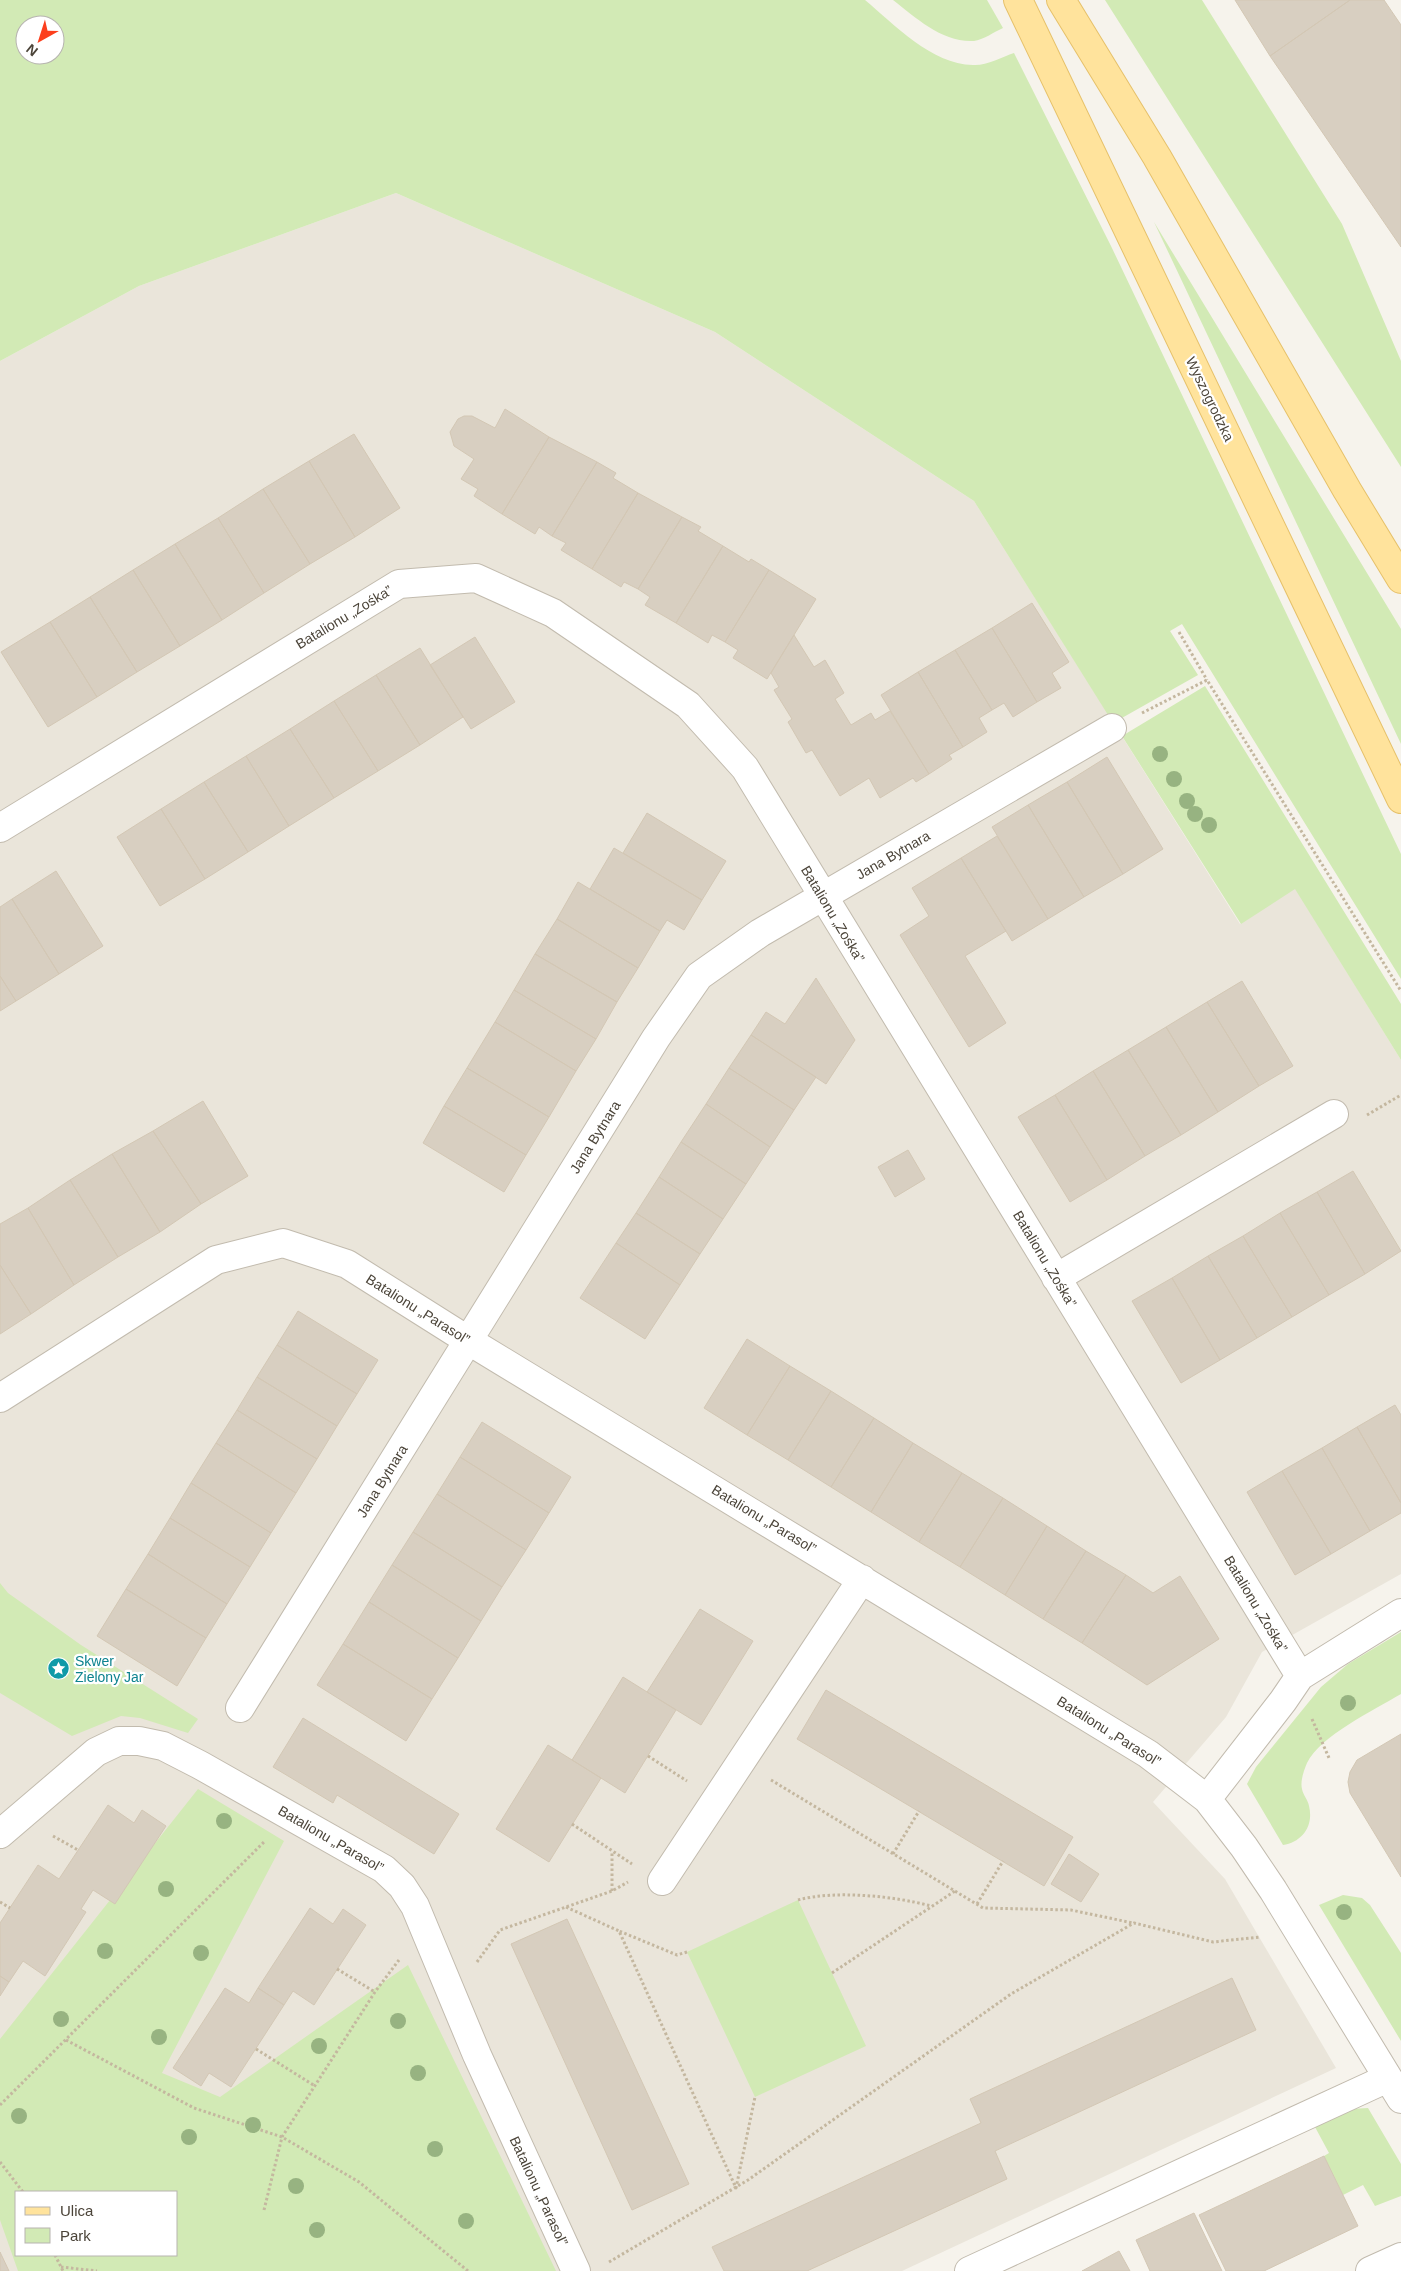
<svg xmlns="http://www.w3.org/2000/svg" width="1401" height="2271" viewBox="0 0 1401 2271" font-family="Arial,sans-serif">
<rect width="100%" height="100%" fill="#f6f3ec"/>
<path fill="#eae5da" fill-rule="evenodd" d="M396,193L715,332L974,501L1240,924L1295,888L1401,1060V1574L1262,1652L1226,1717L1153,1802L1225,1879L1336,2068L902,2271H0V361L139,286ZM16,2192H176V2255H16Z"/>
<path fill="#d2eab5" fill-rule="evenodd" d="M0,0H865C895,25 931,64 973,65C986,66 1002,57 1014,53L1111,246L1401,854V979L1182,624L1170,631L1198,675L1113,723L974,501L715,332L396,193L139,286L0,361ZM25,25H55V55H25Z
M893,0H987L1003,28C994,32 983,40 974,41C943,43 916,18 893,0Z
M1105,0H1202L1342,224L1401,361V467Z
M1154,222L1401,629V744Z
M1205,686L1401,1004V1060L1295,889L1241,924L1122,736Z
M0,1583L8,1593L81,1645L198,1719L188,1733L140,1718L121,1716L72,1736L0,1693Z
M1401,1632V1694C1374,1710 1320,1736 1307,1763C1304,1770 1300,1781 1302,1789C1303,1795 1308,1800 1309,1806C1314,1826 1302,1842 1283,1845L1247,1784L1256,1767L1321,1687L1348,1664Z
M198,1789L284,1841L162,2073L220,2097L408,1965L556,2271H18L0,2220V2039ZM16,2192H176V2255H16Z
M1343,1895L1362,1898L1370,1905L1401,1953V2041L1319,1905Z
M798,1900L866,2046L755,2097L687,1952Z
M1368,2108L1401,2164V2196L1375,2206L1363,2185L1343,2195L1324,2156L1329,2153L1315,2127L1350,2109Z"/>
<path fill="#d8cfc1" stroke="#d3c7b4" d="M1235,0H1350L1270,56Z
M1350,0H1384L1401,25V247L1270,56Z
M505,409L549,437L502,514L474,496L478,489L461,479L474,459L454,446L450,432L458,419L464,416H472L495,428Z
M354,434L400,508L355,537L309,461Z
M549,437L597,462L552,536L539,527L535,534L502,514Z
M309,461L355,537L310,564L263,489Z
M597,462L616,473L613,478L638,493L592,569L561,550L566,543L552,536Z
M263,489L310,564L264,593L218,518Z
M638,493L682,517L638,589L624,582L621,587L592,569Z
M682,517L701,527L698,531L723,546L676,623L645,605L650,597L638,589Z
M218,518L264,593L222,620L175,544Z
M175,544L222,620L180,646L133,570Z
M723,546L749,562L751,559L769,570L725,642L712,635L708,643L676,623Z
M133,570L180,646L137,672L90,597Z
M769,570L816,599L767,679L733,658L738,650L725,642Z
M90,597L137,672L97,697L50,622Z
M1032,603L1069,662L1052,673L1061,688L1037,702L992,628Z
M50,622L97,697L48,727L1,652Z
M992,628L1037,702L1013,717L1004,703L992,710L955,650Z
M794,635L814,667L825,660L844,693L835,699L851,725L871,713L875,720L890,711L929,774L916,782L913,778L880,798L869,778L840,796L812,750L806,753L788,722L792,719L774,690L779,687L771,673Z
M475,637L515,702L471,729L430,665Z
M420,648L463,717L420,745L376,675Z
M955,650L992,710L979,718L987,732L963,747L918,672Z
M918,672L963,747L949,755L952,759L929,774L881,695Z
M376,675L420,745L378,771L334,701Z
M334,701L378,771L334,798L290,729Z
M290,729L334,798L289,826L246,756Z
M246,756L289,826L248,852L204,782Z
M1107,757L1163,849L1123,874L1067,782Z
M204,782L248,852L205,879L161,809Z
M1067,782L1123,874L1084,897L1028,805Z
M1028,805L1084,897L1048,919L992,827Z
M161,809L205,879L160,906L117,837Z
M647,813L726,861L702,900L623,853Z
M997,836L1048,919L1012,941L961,858Z
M614,848L702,900L684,930L667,920L660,931L590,889Z
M961,858L1006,931L965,956L1006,1023L969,1047L900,935L929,916L912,888Z
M56,871L103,946L59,974L12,899Z
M578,882L660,931L638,968L557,919Z
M12,899L59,974L16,1001L0,976V907Z
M557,919L638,968L617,1002L535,954Z
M535,954L617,1002L596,1039L514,990Z
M0,976L16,1001L0,1011Z
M816,978L855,1040L826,1084L751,1035L766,1012L785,1024Z
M1242,981L1293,1066L1259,1086L1207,1002Z
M514,990L596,1039L576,1071L495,1022Z
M1207,1002L1259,1086L1218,1112L1166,1027Z
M495,1022L576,1071L549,1117L467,1068Z
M1166,1027L1218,1112L1181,1135L1128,1050Z
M751,1035L816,1077L794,1110L729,1068Z
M1128,1050L1181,1135L1145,1156L1093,1071Z
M467,1068L549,1117L526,1155L444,1106Z
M729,1068L794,1110L770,1147L706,1104Z
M1093,1071L1145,1156L1107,1180L1055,1095Z
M1055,1095L1107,1180L1070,1202L1018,1117Z
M203,1101L248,1176L201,1204L153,1131Z
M706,1104L770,1147L746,1184L681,1142Z
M444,1106L526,1155L504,1192L423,1143Z
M153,1131L201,1204L160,1232L112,1154Z
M681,1142L746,1184L723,1219L659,1177Z
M908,1150L925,1179L895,1197L878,1167Z
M112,1154L160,1232L118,1257L70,1180Z
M1353,1171L1401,1251L1365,1274L1317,1192Z
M659,1177L723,1219L700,1254L636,1213Z
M70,1180L118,1257L74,1285L28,1208Z
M1317,1192L1365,1274L1329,1295L1280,1213Z
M28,1208L74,1285L31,1314L0,1265V1224Z
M636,1213L700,1254L680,1285L616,1243Z
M1280,1213L1329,1295L1292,1317L1243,1236Z
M1243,1236L1292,1317L1257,1338L1208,1256Z
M616,1243L680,1285L645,1339L580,1298Z
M1208,1256L1257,1338L1220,1360L1172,1278Z
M0,1265L31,1314L0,1334Z
M1172,1278L1220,1360L1181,1383L1132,1301Z
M298,1311L378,1360L357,1394L277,1345Z
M747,1339L790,1366L747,1435L704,1408Z
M277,1345L357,1394L337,1426L257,1377Z
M790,1366L831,1391L788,1460L747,1435Z
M257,1377L337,1426L317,1459L237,1410Z
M831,1391L874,1418L831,1487L788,1460Z
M1395,1405L1401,1415V1503L1357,1427Z
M237,1410L317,1459L296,1493L216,1443Z
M874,1418L913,1443L871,1512L831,1487Z
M482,1422L571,1477L549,1513L460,1457Z
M1357,1427L1401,1503V1513L1370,1531L1322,1448Z
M216,1443L296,1493L271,1533L191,1483Z
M913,1443L962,1473L919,1542L871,1512Z
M1322,1448L1370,1531L1331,1554L1282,1471Z
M460,1457L549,1513L526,1550L437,1494Z
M1282,1471L1331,1554L1295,1575L1247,1492Z
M962,1473L1003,1498L960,1567L919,1542Z
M191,1483L271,1533L250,1567L170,1518Z
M437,1494L526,1550L502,1587L413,1532Z
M1003,1498L1047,1526L1005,1595L960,1567Z
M170,1518L250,1567L227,1604L148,1554Z
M1047,1526L1086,1551L1043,1619L1005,1595Z
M413,1532L502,1587L481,1621L392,1565Z
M1086,1551L1126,1575L1082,1643L1043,1619Z
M148,1554L227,1604L206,1638L126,1589Z
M392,1565L481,1621L458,1658L369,1602Z
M1126,1575L1153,1593L1180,1576L1219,1639L1147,1685L1082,1643Z
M126,1589L206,1638L177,1686L97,1636Z
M369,1602L458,1658L432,1699L343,1644Z
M700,1609L753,1641L701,1725L647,1692Z
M343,1644L432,1699L406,1741L317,1685Z
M623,1677L676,1710L625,1793L572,1760Z
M826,1690L1073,1837L1044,1886L797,1739Z
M303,1718L459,1814L434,1854L337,1795L333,1803L273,1767Z
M1401,1734V1877L1350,1793L1348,1782L1350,1772L1357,1760Z
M548,1745L601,1778L549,1862L496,1829Z
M108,1805L134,1823L142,1810L166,1826L115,1904L93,1890L81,1909L86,1912L45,1976L23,1961L9,1982L0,1976V1923L38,1865L59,1879Z
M1069,1854L1099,1874L1081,1902L1051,1884Z
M310,1908L333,1924L343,1909L366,1925L314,2005L293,1991L284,2005L258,1988Z
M567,1919L689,2184L632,2210L511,1944Z
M0,1976L9,1982L0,1996Z
M1232,1978L1256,2030L995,2151L1007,2179L807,2271H724L712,2247L981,2123L970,2099Z
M225,1988L249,2003L258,1988L284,2005L231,2087L209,2073L201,2086L173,2068Z
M1324,2156L1358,2226L1264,2271H1226L1199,2215Z
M1194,2213L1222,2271H1150L1136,2240Z
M1119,2251L1130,2271H1082Z
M0,2252L9,2271H0Z"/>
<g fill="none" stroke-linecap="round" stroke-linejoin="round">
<defs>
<path id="minor" d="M0,828L399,584L476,578L553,613L688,705L745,768L1300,1676L1283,1701L1207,1799
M1056,1278L1334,1114
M0,1398L216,1260L283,1243L347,1264L469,1341L1148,1754L1207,1799L1244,1847L1273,1890L1401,2099
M1300,1676L1401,1613
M240,1708L656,1038L699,976L760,933L1112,728
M0,1834L96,1752L119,1741H139L163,1746L200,1765L384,1869L402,1886L415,1906L477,2055L576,2271
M662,1881L862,1579
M969,2271L1388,2078
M1370,2271L1401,2257"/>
<path id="major" d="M1018,0L1401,799
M1061,0L1157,157L1347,490L1401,579"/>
</defs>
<use href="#minor" stroke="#c2bbae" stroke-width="30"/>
<use href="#major" stroke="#e6c16a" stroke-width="30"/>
<path stroke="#c4b79f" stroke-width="3" stroke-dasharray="2.5 2.5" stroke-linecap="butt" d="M1179,632L1207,680
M1142,713L1207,680L1401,991
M1367,1115L1401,1095
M1312,1719L1329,1758
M648,1756L687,1781
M771,1780L983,1908L1071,1910L1133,1923
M572,1824L632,1864
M53,1836L78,1850
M893,1854L919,1811
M612,1891V1851
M798,1900C835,1890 894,1896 931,1906
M0,1902L10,1908
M977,1904L1003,1861
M566,1907L619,1931
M687,1952L677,1955L619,1931L736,2188L755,2097
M477,1962L500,1930L612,1891L628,1882
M337,1969L375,1992
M832,1973L955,1891
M66,2040L194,2108L282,2137L359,2182L468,2271
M256,2049L315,2086
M0,2105L265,1841
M0,2162L23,2192
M264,2210L282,2137L375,1992L399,1960
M55,2255L63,2271
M609,2262L748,2180L1011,1994L1134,1923L1213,1942L1260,1937
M61,2267L97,2271"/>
<use href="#minor" stroke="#fff" stroke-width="28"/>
<use href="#major" stroke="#ffe39c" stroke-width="28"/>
</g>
<g fill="#97b381">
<circle cx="1160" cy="754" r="8"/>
<circle cx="1174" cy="779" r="8"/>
<circle cx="1187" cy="801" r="8"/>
<circle cx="1195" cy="814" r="8"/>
<circle cx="1209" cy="825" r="8"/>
<circle cx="1348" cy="1703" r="8"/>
<circle cx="224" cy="1821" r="8"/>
<circle cx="166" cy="1889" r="8"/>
<circle cx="1344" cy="1912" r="8"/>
<circle cx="105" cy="1951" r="8"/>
<circle cx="201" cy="1953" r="8"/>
<circle cx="61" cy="2019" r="8"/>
<circle cx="398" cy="2021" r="8"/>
<circle cx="159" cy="2037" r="8"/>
<circle cx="319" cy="2046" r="8"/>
<circle cx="418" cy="2073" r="8"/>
<circle cx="19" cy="2116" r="8"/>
<circle cx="253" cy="2125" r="8"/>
<circle cx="189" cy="2137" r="8"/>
<circle cx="435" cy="2149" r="8"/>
<circle cx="296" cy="2186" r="8"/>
<circle cx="466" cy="2221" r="8"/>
<circle cx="317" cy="2230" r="8"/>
</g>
<defs>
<symbol id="sight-disc" viewBox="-11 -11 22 22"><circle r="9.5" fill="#0f9aa8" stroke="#fff"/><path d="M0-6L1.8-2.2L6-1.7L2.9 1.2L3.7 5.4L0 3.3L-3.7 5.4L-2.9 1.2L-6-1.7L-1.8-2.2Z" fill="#fff"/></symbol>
</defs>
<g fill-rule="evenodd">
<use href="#sight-disc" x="46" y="1656" width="25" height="25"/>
</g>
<g text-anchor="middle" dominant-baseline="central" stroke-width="4.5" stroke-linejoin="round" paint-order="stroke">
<g font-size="14" fill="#4b4439" stroke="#fff">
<text transform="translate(1210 399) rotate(64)">Wyszogrodzka</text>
<text transform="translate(344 617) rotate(-31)">Batalionu „Zośka”</text>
<text transform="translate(893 855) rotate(-30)">Jana Bytnara</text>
<text transform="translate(833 914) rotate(59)">Batalionu „Zośka”</text>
<text transform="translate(595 1137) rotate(-58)">Jana Bytnara</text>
<text transform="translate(1045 1259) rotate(59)">Batalionu „Zośka”</text>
<text transform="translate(418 1309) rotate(32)">Batalionu „Parasol”</text>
<text transform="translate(382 1481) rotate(-58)">Jana Bytnara</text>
<text transform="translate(764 1519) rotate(31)">Batalionu „Parasol”</text>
<text transform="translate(1256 1604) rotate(59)">Batalionu „Zośka”</text>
<text transform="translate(1109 1731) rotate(32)">Batalionu „Parasol”</text>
<text transform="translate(331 1839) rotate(30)">Batalionu „Parasol”</text>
<text transform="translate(539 2191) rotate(65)">Batalionu „Parasol”</text>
</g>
<g font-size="14" fill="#0d838f" stroke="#fff" text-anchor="start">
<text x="75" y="1661">Skwer<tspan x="75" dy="16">Zielony Jar</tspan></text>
</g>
</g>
<rect x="15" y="2191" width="162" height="65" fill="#ffffff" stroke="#b7b4b0"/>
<rect x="25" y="2207" width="25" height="8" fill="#ffe39c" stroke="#b7b4b0"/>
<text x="60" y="2216" font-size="15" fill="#4b4439">Ulica</text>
<rect x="25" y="2228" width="25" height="15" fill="#d2eab5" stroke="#b7b4b0"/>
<text x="60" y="2241" font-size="15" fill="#4b4439">Park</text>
<g transform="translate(40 40) rotate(219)"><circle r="24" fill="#ffffff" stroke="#b7b4b0"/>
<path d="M0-4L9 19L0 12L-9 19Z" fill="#fc3f1d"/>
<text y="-8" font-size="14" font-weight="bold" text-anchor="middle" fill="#4b4439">N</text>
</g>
</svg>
